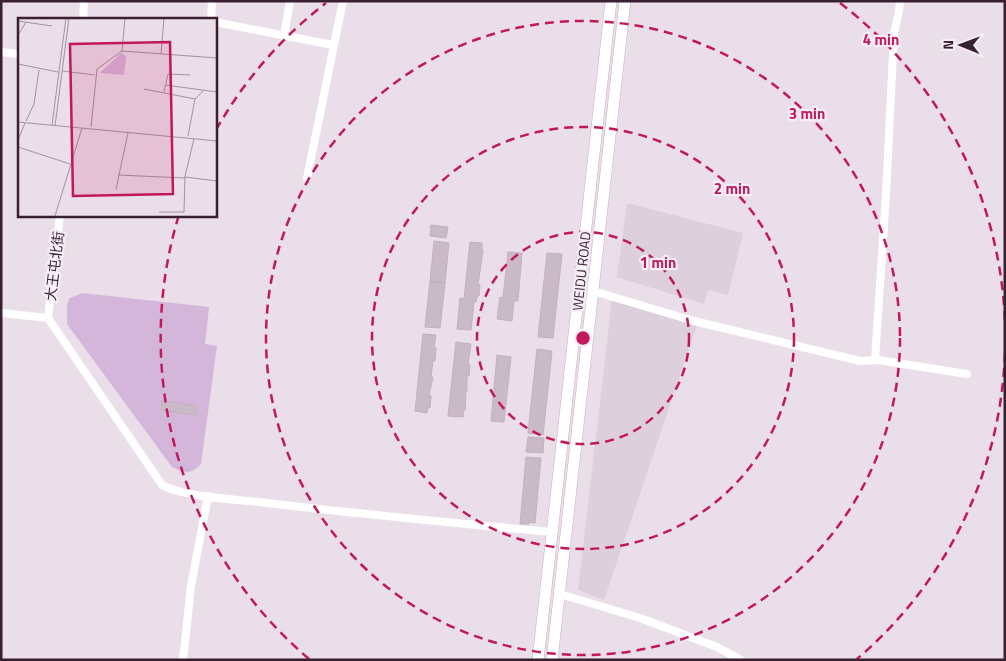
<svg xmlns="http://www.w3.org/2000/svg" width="1006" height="661" viewBox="0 0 1006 661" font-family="'Titillium Web','Noto Sans SC',sans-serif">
<rect width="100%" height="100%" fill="#eadee8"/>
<path fill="#ddcfdc" d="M627,203L743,233L728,295L708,290L704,304L617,277Z
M612,300L697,325L604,600L578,590Z"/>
<path fill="#d5b6db" d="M82,293L209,307L205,344L217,346L201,464C191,475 184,473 172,467L67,324V305L70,298Z"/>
<path fill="#cabac8" stroke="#c3b0c0" d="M431,225L448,227L446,238L430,236Z
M434,241L449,243L445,283L430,281Z
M470,242L482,243V250H483L478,285H480L479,296H477L476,302H474L471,330L457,329L460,298L464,299Z
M508,252L522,253L518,301H514L512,321L497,319L500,297L503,298Z
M547,253L562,254L553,338L538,337Z
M430,281L445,283L440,328L425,327Z
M423,334L436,335L434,347L436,348L435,361H433L431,377H433L429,395L431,396L430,408L428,407L427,413L415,411Z
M456,342L471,344L468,365H470L469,376H467V391H466L465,410H464L463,417L448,416Z
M537,349L552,351L543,435L528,433Z
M497,355L511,357L504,422L491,421Z
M162,400L197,406L196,415L161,410Z
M528,437L544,438L543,453L526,452Z
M526,457L541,458L535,523L529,522V524H520Z"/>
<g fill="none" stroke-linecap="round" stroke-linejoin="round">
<defs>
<path id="secondary" d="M538,660L611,1
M552,660L625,1"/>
</defs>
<use href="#secondary" stroke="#c9b1c5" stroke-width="12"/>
<path stroke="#fff" stroke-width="8" d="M83,19L84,1
M211,19L212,1
M215,22L333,45
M284,36L290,1
M1,52L19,54
M307,178L343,1
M593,291L694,321L860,361L878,360L967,374
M1,313L48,318
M48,318L162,485C183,497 234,499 259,502C356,514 454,523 552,532
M48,318L60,215
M875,360L886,195L894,34L899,11L900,1
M560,594L640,618L717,647L741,660
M183,660L191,586L208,496"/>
<use href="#secondary" stroke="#fff" stroke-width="11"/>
</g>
<g fill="none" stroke="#c2185b" stroke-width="2.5" stroke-dasharray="9 6">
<circle cx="583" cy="338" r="106"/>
<circle cx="583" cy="338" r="211"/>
<circle cx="583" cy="338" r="317"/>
<path d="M1005 353A422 422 0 0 1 857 659M309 659A422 422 0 0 1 178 218M216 130A422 422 0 0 1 326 3M840 3A422 422 0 0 1 1005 323"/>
</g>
<g text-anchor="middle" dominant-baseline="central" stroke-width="4.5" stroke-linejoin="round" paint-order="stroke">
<g font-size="14" fill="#391f32" stroke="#f6eef6">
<text transform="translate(54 266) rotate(-83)">大王屯北街</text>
<text transform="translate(581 271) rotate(-84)">WEIDU ROAD</text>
</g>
</g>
<g transform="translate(18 18)">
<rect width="199" height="199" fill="#eadee8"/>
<path d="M103,35L108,38L106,57L82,55Z" fill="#d5b6db"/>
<path fill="none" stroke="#a3929f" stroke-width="1" d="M0,3L34,8M0,17L8,4M104,33L199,40M104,33L107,0M143,36L146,0M0,46L40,54M44,53L77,57M147,67L199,74M126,71L177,81L185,73M146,74L150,56L172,57M8,103L16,86L21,52M0,104L199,123M34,107L48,0M37,108L51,0M73,109L79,51L104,33M170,118L177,81M0,122L7,105M0,129L52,146M100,157L167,160M167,159L199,163M98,171L110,115M141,194H166L167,158L176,121M37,198L64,110"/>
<path fill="#c2185b" fill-opacity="0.15" stroke="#c2185b" stroke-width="2.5" d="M152,24L155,176L55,178L52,26Z"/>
<rect width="199" height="199" fill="none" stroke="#391f32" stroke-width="2.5"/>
</g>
<circle cx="583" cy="338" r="8" fill="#c2185b" stroke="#f6eef6" stroke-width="2.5"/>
<g font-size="15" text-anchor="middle" font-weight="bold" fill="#c2185b" stroke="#f6eef6" stroke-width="4.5" stroke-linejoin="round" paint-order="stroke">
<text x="881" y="45">4 min</text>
<text x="807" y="119">3 min</text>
<text x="732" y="194">2 min</text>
<text x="658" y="268">1 min</text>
</g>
<rect width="1006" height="661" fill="none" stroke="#391f32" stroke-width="5"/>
<g transform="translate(961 45) rotate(271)" stroke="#f6eef6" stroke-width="4" paint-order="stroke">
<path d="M0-4L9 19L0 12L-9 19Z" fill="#391f32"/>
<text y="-8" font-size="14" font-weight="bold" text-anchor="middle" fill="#391f32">N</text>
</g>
</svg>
